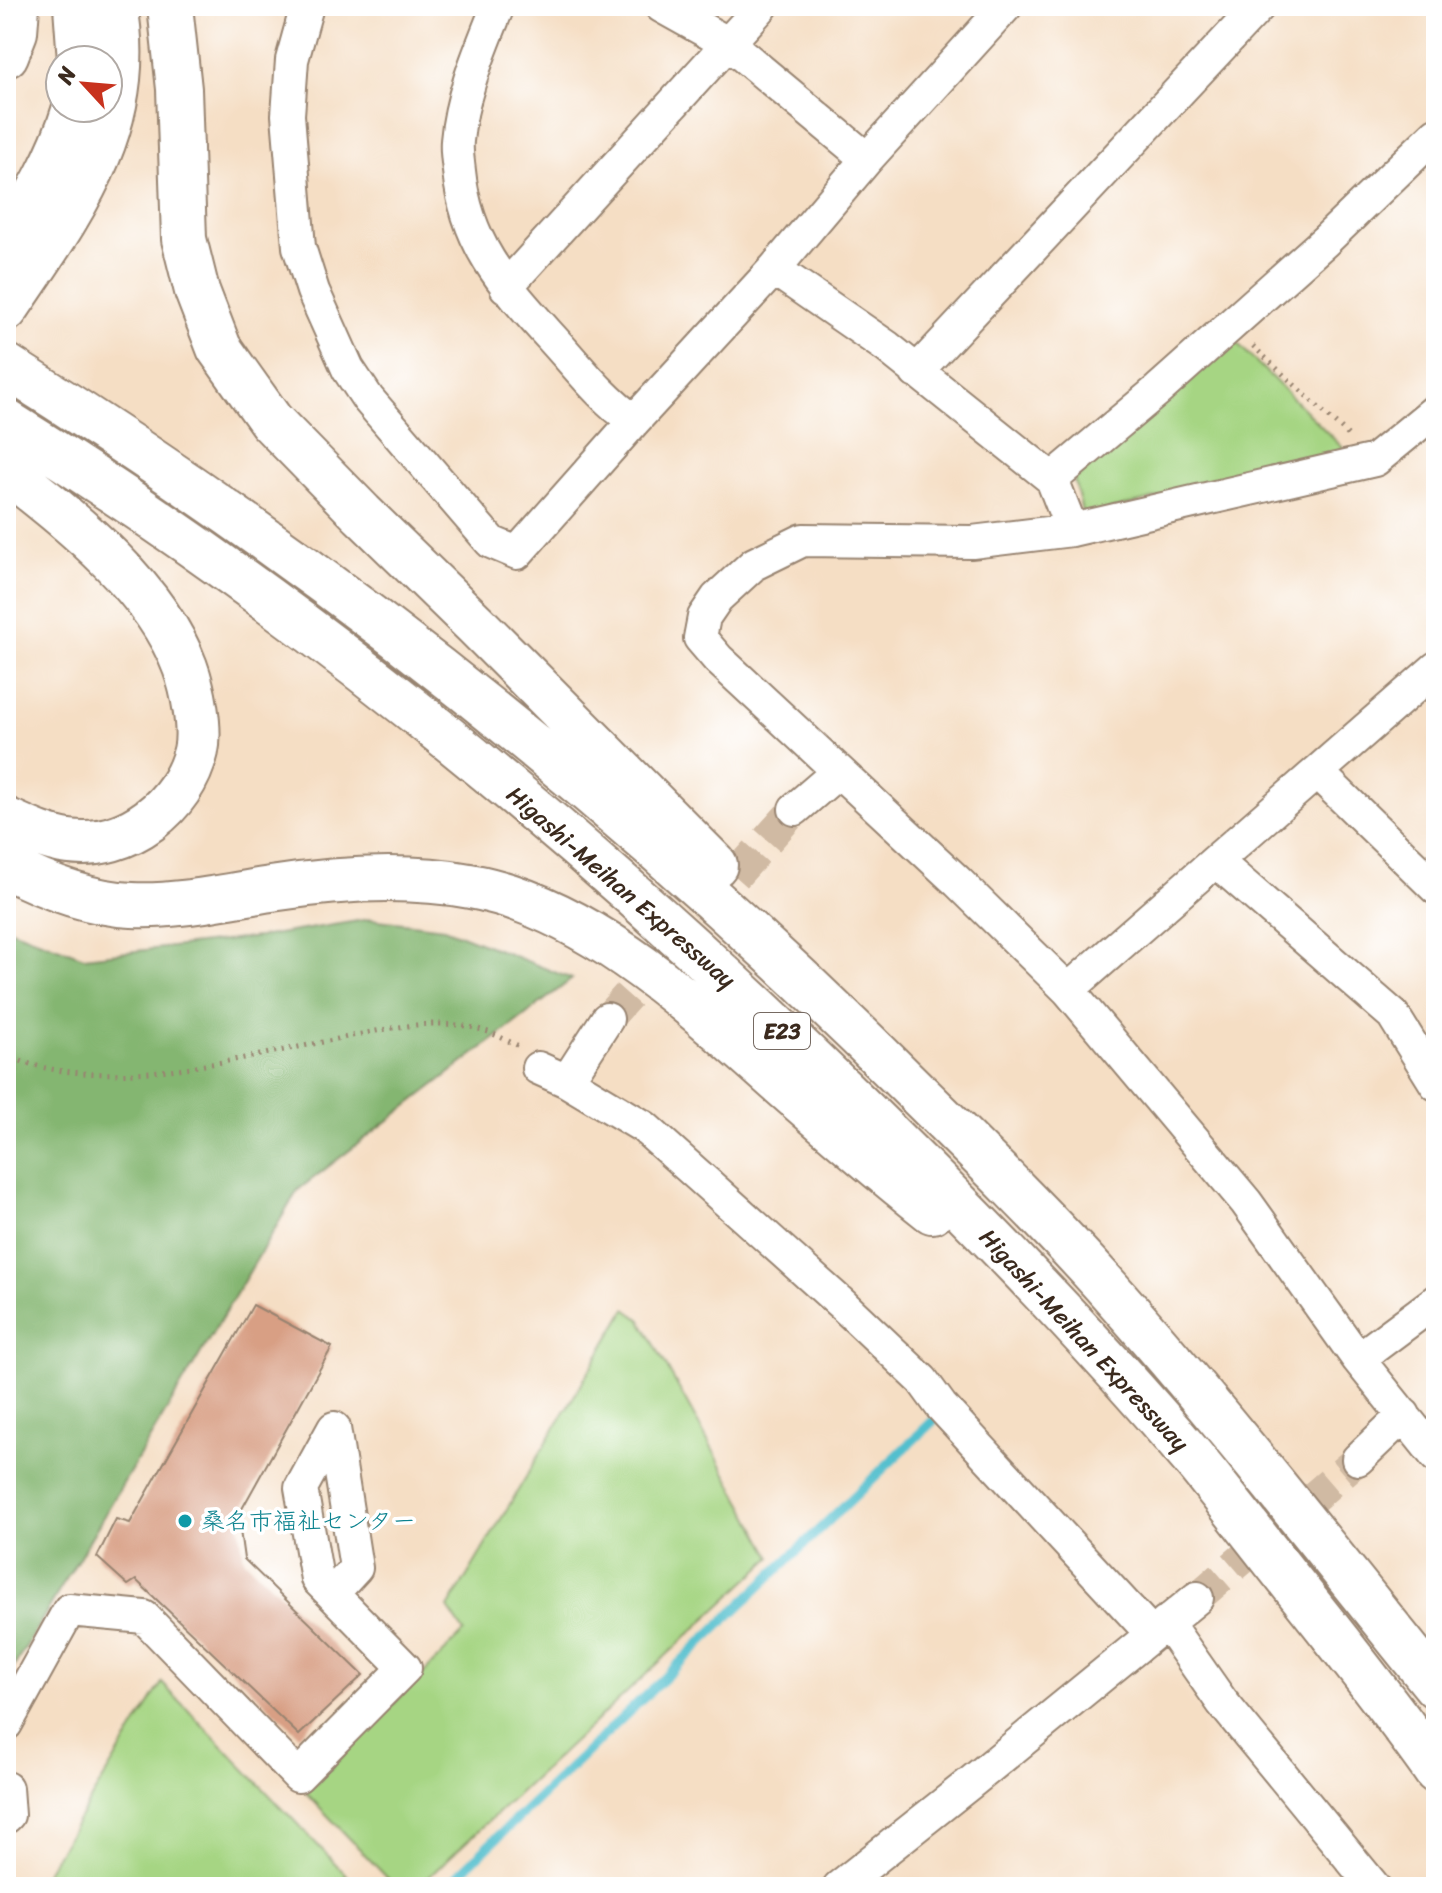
<svg xmlns="http://www.w3.org/2000/svg" width="1442" height="1893" viewBox="0 0 1442 1893" font-family="Sriracha,'Klee One',sans-serif">
<rect width="100%" height="100%" fill="#fff"/>
<filter id="ink" filterUnits="userSpaceOnUse"><feTurbulence type="fractalNoise" baseFrequency=".0125" numOctaves="2"/><feDisplacementMap in="SourceGraphic" scale="16" xChannelSelector="R" yChannelSelector="G"/><feConvolveMatrix kernelMatrix="1 2 1 2 8 2 1 2 1" color-interpolation-filters="sRGB"/></filter>
<filter id="wash" filterUnits="userSpaceOnUse"><feTurbulence type="fractalNoise" baseFrequency=".006" numOctaves="4" result="noise"/><feDisplacementMap in="SourceGraphic" scale="32" xChannelSelector="R" yChannelSelector="G"/><feGaussianBlur stdDeviation="1.8" result="paint"/><feColorMatrix in="noise" values="0 0 0 0 0 0 0 0 0 0 0 0 0 0 0 0 0 1.4 0 .05"/><feComposite in="paint" operator="in"/></filter>
<g filter="url(#wash)">
<rect width="100%" height="100%" fill="#f5dec4"/>
<path fill="#a6d583" stroke="#708050" stroke-width="2" d="M1229,335L1347,452L1083,516L1074,480Z
M626,1309L641,1320L772,1557L418,1887H396L306,1793L464,1632L448,1608Z
M162,1683L358,1887H37Z"/>
<path fill="#84b671" stroke="#607048" stroke-width="2" d="M370,919L444,928L572,979L298,1190L6,1680V928L84,957L259,937Z"/>
<g fill="none" stroke-linecap="round" stroke-linejoin="round">
<path stroke="#53bfce" stroke-width="10" d="M449,1887L459,1874L934,1420"/>
</g>
<g id="blocks">
<path fill="#d89f84" d="M253,1305L332,1347L238,1516L244,1559L363,1675L299,1735L136,1580L128,1585L97,1557L116,1519L130,1523Z"/>
</g>
</g>
<g filter="url(#ink)">
<use href="#blocks" fill-opacity="0" stroke="#988471" stroke-width="2"/>
<g fill="none" stroke-linecap="round" stroke-linejoin="round">
<path stroke="#d0baa3" stroke-width="32" stroke-dasharray="32 16" stroke-linecap="butt" d="M607,1019L795,809
M1197,1598L1358,1459"/>
<defs>
<path id="minor" d="M307,6L292,60L288,115L299,247L313,291L348,369L368,399L491,542L517,553L634,421L774,269L867,159L1006,6
M498,6C481,49 461,94 457,141C456,150 458,161 459,171C466,242 502,283 548,334C576,364 600,397 634,421
M661,6L729,44L867,159
M774,269L887,347L1052,479L1158,390L1325,241L1436,134
M506,287L762,6
M916,372L1259,6
M1436,410L1375,460L1072,530L972,542L803,540L754,564L717,598L704,617L700,638L718,659L958,882L1068,990L1246,1202L1358,1359L1436,1456
M1052,479L1072,530
M1317,772L1436,888
M795,809L838,772
M1216,861L1393,1015L1436,1084
M1068,990L1436,668
M607,1019L567,1081L644,1127L844,1306L922,1380L941,1406L1152,1634
M538,1068L567,1081
M1358,1359L1436,1301
M334,1428L356,1568L332,1594L317,1579L301,1488Z
M1358,1459L1404,1415
M1166,1622L1222,1702L1374,1887
M6,1724L69,1610L144,1617L298,1776L405,1668L332,1594
M6,1788L8,1815L6,1817
M839,1887L969,1784L1197,1598"/>
<path id="highway" d="M76,6L80,60
M170,6L179,89L184,239L197,291L219,348L271,421L362,514L476,625L715,865
M6,55L15,32L17,6
M6,246C34,202 60,158 75,108
M6,309C69,215 138,128 115,6
M6,366C331,569 633,811 905,1081C972,1147 1041,1214 1104,1284C1220,1414 1327,1551 1436,1686
M6,422C310,611 587,841 843,1090C964,1208 1082,1328 1192,1457C1230,1503 1266,1551 1303,1597C1348,1654 1394,1711 1436,1771
M6,470C72,522 155,586 185,667C193,689 201,728 196,751C183,806 127,850 69,842C47,839 26,829 6,820
M6,866C44,886 89,903 132,905C179,907 225,896 271,889C335,879 406,874 470,886C588,907 692,1005 779,1082C829,1126 879,1169 932,1211"/>
</defs>
<use href="#minor" stroke="#988471" stroke-width="36"/>
<use href="#highway" stroke="#988471" stroke-width="48"/>
<path stroke="#988471" stroke-width="5" stroke-dasharray="2 6" stroke-linecap="butt" d="M1253,346L1348,435
M6,1055C94,1096 232,1060 323,1042C374,1032 434,1014 485,1031C497,1035 508,1041 519,1046"/>
<use href="#minor" stroke="#fff" stroke-width="32"/>
<use href="#highway" stroke="#fff" stroke-width="44"/>
</g>
</g>
<circle fill="#0f9aa8" stroke="#fff" stroke-width="3" cx="185" cy="1521" r="8"/>
<g text-anchor="middle" dominant-baseline="central" stroke-width="7" stroke-linejoin="round" paint-order="stroke">
<rect fill="#fff" stroke="#766a62" stroke-width="2" x="754" y="1013" width="56" height="36" rx="6"/>
<g font-size="22" font-weight="bold" fill="#3b2a1e">
<text x="782" y="1031">E23</text>
</g>
<g font-size="24" fill="#3b2a1e" stroke="#fff">
<text transform="translate(621 887) rotate(41)">Higashi-Meihan Expressway</text>
<text transform="translate(1084 1340) rotate(47)">Higashi-Meihan Expressway</text>
</g>
<g font-size="24" fill="#0d838f" stroke="#fff" text-anchor="start">
<text x="201" y="1521">桑名市福祉センター</text>
</g>
</g>
<rect width="1442" height="1893" fill="none" stroke="#fff" stroke-width="32"/>
<g transform="translate(84 84) rotate(296)"><circle r="38" fill="#ffffff" stroke="#b1aaa5" stroke-width="2"/>
<path d="M0-6L14 30L0 20L-14 30Z" fill="#c8321e"/>
<text y="-12" font-size="22" font-weight="bold" text-anchor="middle" fill="#3b2a1e">N</text>
</g>
</svg>
